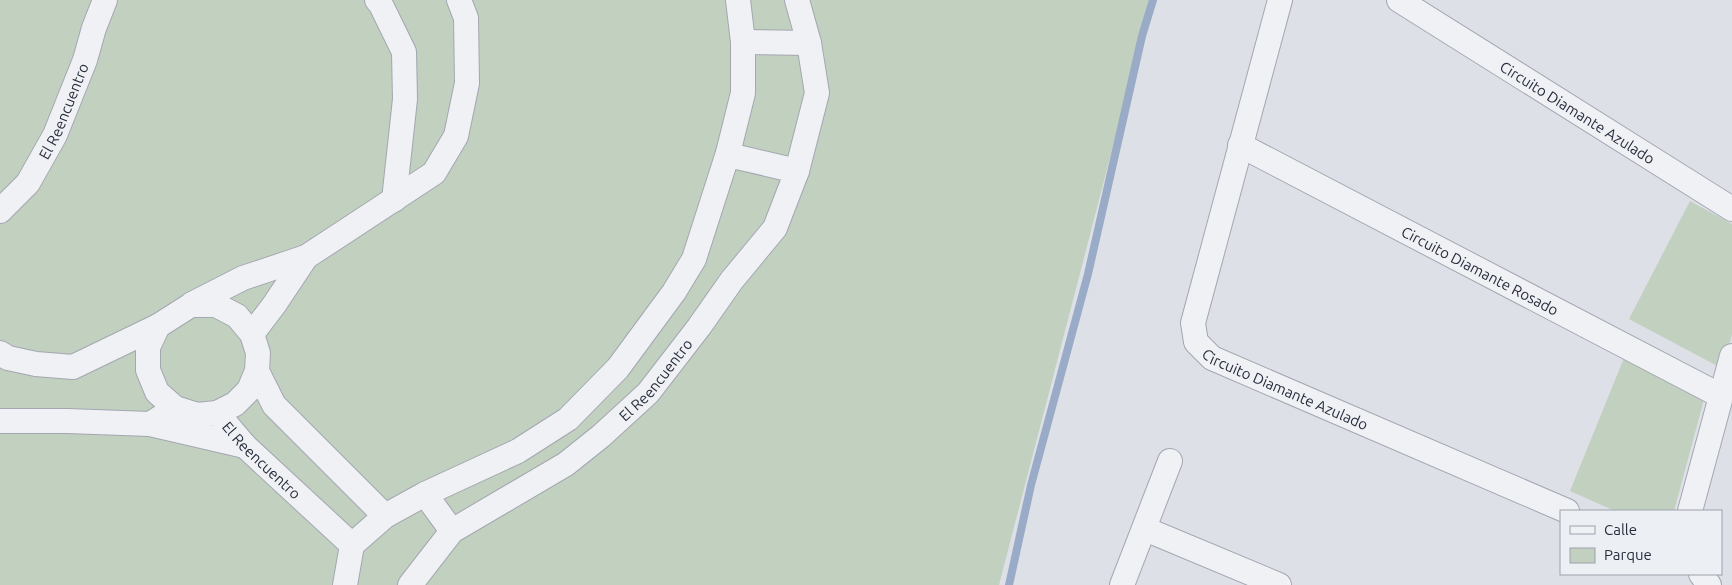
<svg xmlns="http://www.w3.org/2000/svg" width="1732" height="585" viewBox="0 0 1732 585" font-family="Ubuntu,sans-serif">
<rect width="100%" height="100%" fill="#dde0e7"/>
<path fill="#c2d0bf" d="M0,0H1151L999,585H0Z
M1690,201L1732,224V334L1723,369L1629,319Z
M1626,353L1705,396L1674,511H1615L1570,491Z"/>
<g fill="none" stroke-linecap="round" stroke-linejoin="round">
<path stroke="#99abc6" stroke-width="8" d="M1009,585L1031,485L1088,274L1142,36L1153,0"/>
<defs>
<g id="minor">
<path d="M377,0L381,5L404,52L405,99L394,200"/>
<path id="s1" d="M1280,0L1193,323L1196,342L1212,358L1567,511"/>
<path id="s2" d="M1399,0L1732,209"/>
<path d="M743,42L809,43"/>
<path id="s3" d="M1240,145L1721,396"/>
<path d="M728,153L737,157L797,171"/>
<path id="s4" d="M0,211L28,183L55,135L85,60L94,28L105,0"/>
<path d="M192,304L243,278L306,257L434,173L456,136L467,83L466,18L459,0"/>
<path d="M252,334L274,305L306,257"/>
<path d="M0,353L8,358L36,364L73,367L158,326"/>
<path d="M257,371L249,390L235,404L217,413L197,415L175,408L157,392L148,370V347L158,326L191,305H216L237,316L252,334L258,353L257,371L274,405L385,516"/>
<path id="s5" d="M217,413L245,446L352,545"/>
<path d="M0,421H67L150,424L175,408"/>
<path d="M150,424L245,446"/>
<path d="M425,494L452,531"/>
<path d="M1690,511L1732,356"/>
<path d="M1145,529L1279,585"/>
<path d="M1701,574L1709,585"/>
<path d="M345,585L352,545L385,516L425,494L518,451L568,419L618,368L674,292L694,259L728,153L743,93V42L738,0"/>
<path id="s6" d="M410,585L452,531L566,464L601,436L648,393L699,327L732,280L775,228L797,171L817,93L809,43L797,0"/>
<path d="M1122,585L1170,461"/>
</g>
</defs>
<use href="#minor" stroke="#a3a7b1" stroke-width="26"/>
<use href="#minor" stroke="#f0f1f5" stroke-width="24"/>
</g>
<g text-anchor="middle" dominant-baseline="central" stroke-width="4" stroke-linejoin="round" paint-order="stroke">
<g font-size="15" fill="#272d3d" stroke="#eceff4">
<text stroke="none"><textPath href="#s4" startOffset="120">El Reencuentro</textPath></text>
<text stroke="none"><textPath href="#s2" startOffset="211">Circuito Diamante Azulado</textPath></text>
<text stroke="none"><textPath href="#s3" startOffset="271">Circuito Diamante Rosado</textPath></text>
<text stroke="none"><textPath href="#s6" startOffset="324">El Reencuentro</textPath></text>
<text stroke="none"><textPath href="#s1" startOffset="456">Circuito Diamante Azulado</textPath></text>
<text stroke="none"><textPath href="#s5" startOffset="65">El Reencuentro</textPath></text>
</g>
</g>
<rect x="1560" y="510" width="162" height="65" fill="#eceff4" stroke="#9da1ab"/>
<rect x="1570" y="526" width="25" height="8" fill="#f0f1f5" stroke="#9da1ab"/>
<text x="1604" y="535" font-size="15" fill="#272d3d">Calle</text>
<rect x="1570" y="548" width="25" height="15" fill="#c2d0bf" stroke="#9da1ab"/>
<text x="1604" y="560" font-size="15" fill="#272d3d">Parque</text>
</svg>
